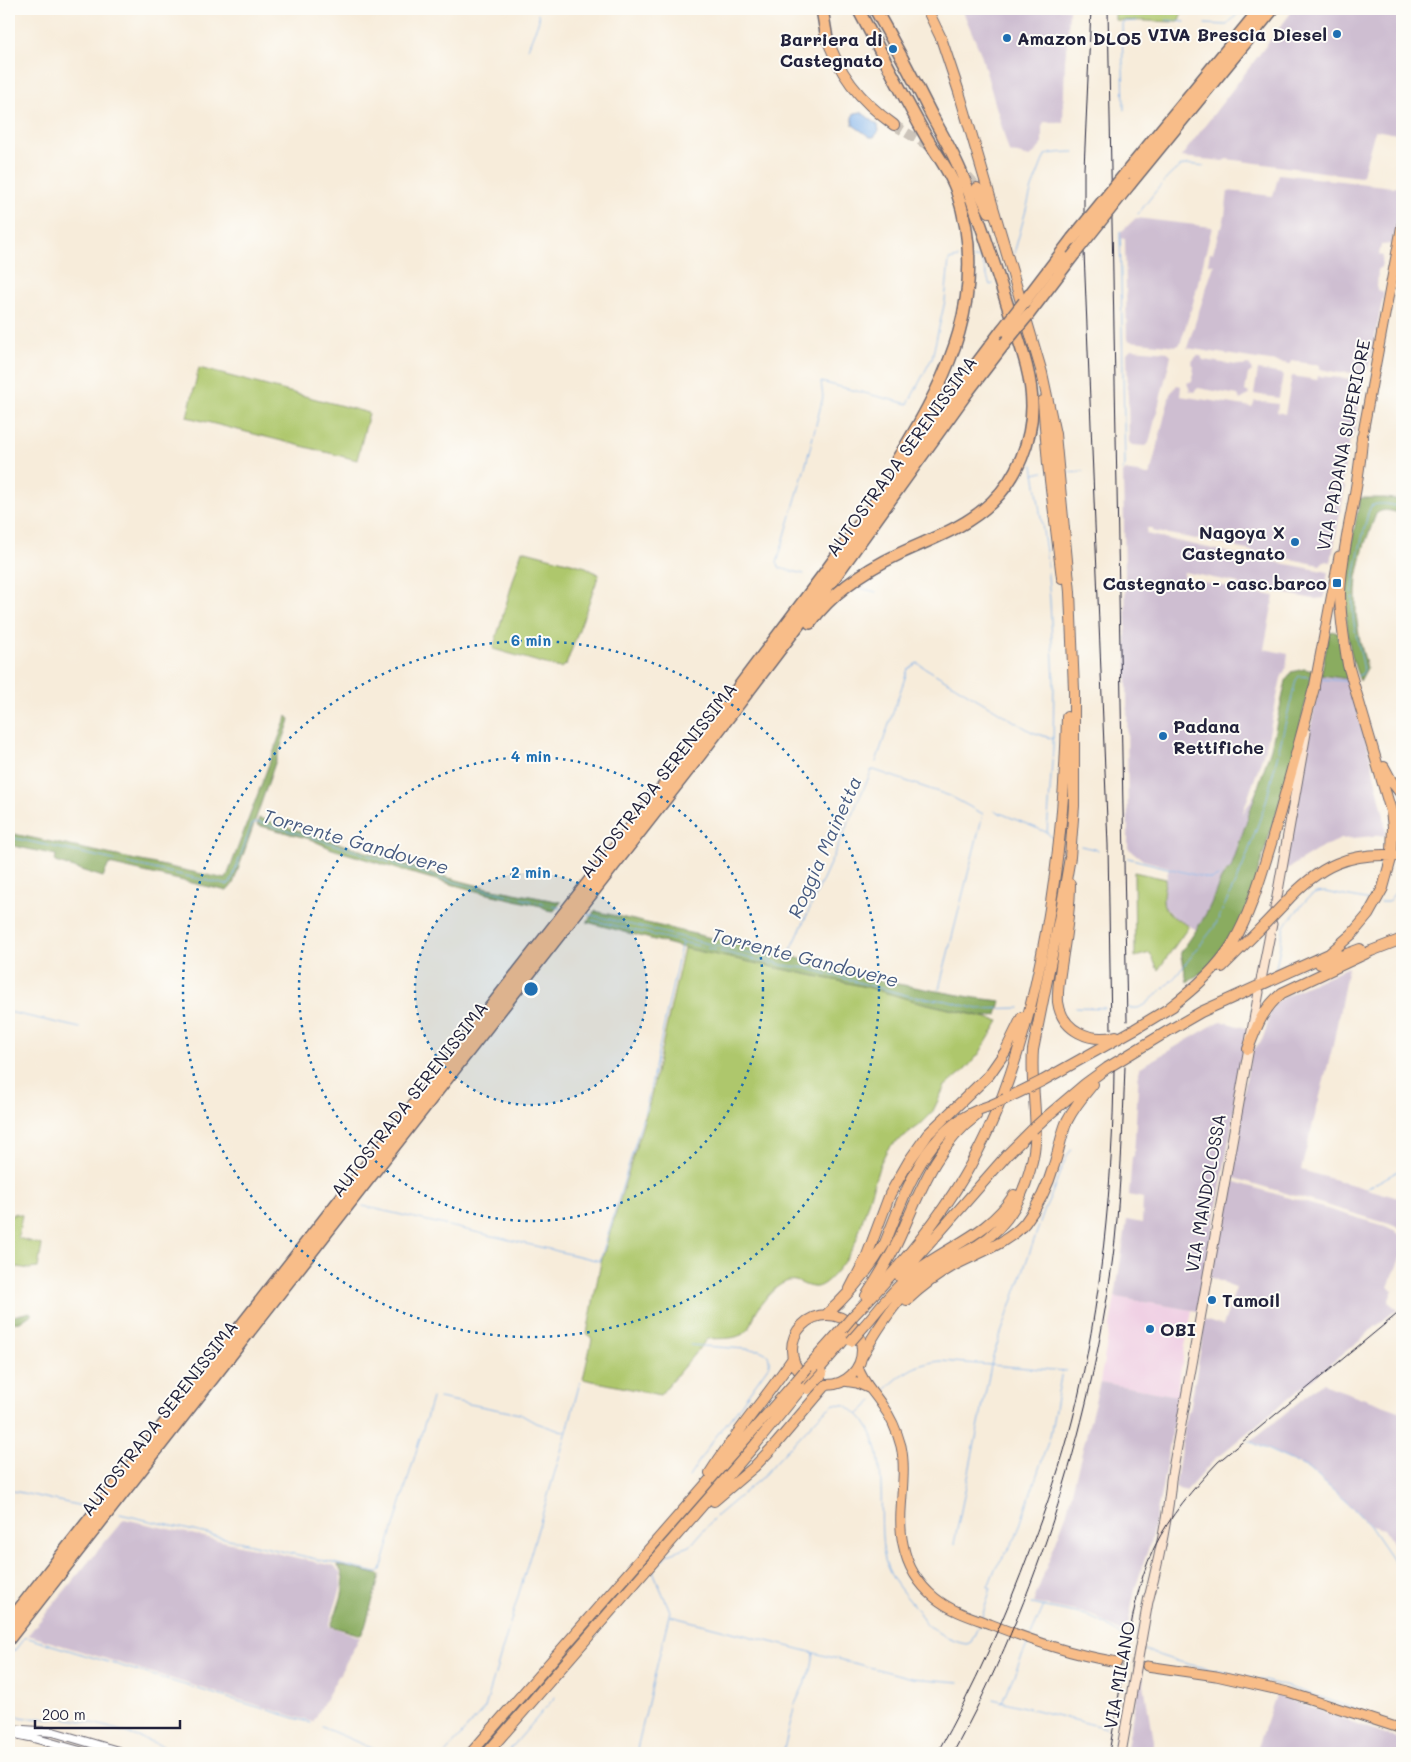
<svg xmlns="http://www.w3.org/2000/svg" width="1411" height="1762" viewBox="0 0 1411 1762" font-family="Mali,sans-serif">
<rect width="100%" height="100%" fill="#fdfcf7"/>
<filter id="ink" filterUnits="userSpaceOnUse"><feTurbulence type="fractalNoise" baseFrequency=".02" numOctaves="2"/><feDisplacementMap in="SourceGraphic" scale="10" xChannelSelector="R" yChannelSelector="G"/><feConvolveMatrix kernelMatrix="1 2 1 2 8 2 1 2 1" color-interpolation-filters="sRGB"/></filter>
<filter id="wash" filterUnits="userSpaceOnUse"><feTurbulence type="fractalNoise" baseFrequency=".0096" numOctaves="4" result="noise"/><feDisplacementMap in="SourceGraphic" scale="20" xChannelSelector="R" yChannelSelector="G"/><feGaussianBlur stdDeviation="1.12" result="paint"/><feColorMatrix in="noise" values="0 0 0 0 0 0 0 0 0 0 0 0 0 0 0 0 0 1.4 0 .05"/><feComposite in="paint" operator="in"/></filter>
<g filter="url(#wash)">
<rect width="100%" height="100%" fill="#f7ecda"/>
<path fill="#f0d0e4" d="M1115,1297L1192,1310L1177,1389L1179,1391L1178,1396L1100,1382Z"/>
<path fill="#cebed1" d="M962,9H1069L1068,36L1065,59L1063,123L1044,122L1042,127V145L1030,157L1009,152L981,54Z
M1294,9H1402V135L1375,130L1363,174L1360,177L1227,159L1224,161L1181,157Z
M1279,174L1402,188V195L1392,244L1381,245L1379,255L1383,256L1381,267L1378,270L1377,290L1384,292L1369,366L1364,372L1340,373L1320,369V365L1291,361L1290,364L1187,348L1214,265L1208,264L1210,253H1213L1220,228H1222L1225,216L1228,191L1273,196Z
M1136,218L1212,227L1193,303L1180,344L1177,346L1130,341L1127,339L1125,239L1120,238L1121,232Z
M1131,349L1168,352L1171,356L1149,443L1146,446L1132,445L1129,442L1127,353Z
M1197,356H1201L1203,360L1243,366L1247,364L1250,365L1252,371L1248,374L1245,391L1249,393L1247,396L1240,400L1238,395L1198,388L1194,392L1190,391L1187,383L1192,381L1194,366L1191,362Z
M1258,370L1283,374L1279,398L1254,394Z
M1292,376L1317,380L1318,376L1364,380L1353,439H1350L1341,485L1345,486L1331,562L1324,561L1320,565L1237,548L1234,544L1229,543V545L1152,531V528H1147L1146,534L1244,556L1328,572L1324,598L1314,599L1238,585V583L1184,572L1183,578L1274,596L1264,649L1288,654L1286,668L1281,678L1267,743L1242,815L1256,792L1231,868L1224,873L1209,908L1197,930L1175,918L1167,910L1163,904L1162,898L1169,867L1143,860L1128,848L1127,681L1123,472L1126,470L1146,475H1150L1170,394L1177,385L1181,386L1180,396L1252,407L1255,401L1278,404L1277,412L1285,414Z
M1321,675L1348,679L1367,743L1384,816L1386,835L1341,839L1321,848L1282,872Z
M1348,967L1333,1045L1301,1170L1402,1199V1231L1396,1226L1228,1176L1251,1053L1262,1040L1266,1030L1270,1012L1276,1002L1294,992Z
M1220,1021L1249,1029L1198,1311L1115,1297L1127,1220L1142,1223L1143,1198L1129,1195L1132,1157L1134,1156L1139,1068Z
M1228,1180L1385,1226L1395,1231L1402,1237V1254L1388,1287L1393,1290L1388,1302L1397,1309L1214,1460L1186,1491L1175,1488L1187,1412L1190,1410L1203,1336H1201L1204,1320L1223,1326L1236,1288L1210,1277Z
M1100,1382L1178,1396L1161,1493L1150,1543L1135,1589L1126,1635L1091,1614L1033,1603L1066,1515Z
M1323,1382L1331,1387L1402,1412V1559L1384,1529L1371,1526L1352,1507L1308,1468L1251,1441Z
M124,1519L333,1566L340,1572L341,1587L329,1626L360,1637L313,1722L28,1635Z
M1142,1672L1155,1753H1126L1140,1676Z
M1276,1695L1402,1740V1753H1256Z"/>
<path fill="#aec76c" stroke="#687454" d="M1115,9H1183V11L1178,22L1115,20Z
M199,368L369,413L357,460L187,417Z
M522,550L586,567L599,575L566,665L560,668L493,649Z
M1134,872L1166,879C1159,908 1163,912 1189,926L1158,970L1150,953L1135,957Z
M684,948L867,987L911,1000L999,1021L979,1054L965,1070L945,1086L932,1113L920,1125L893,1144L887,1150L880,1164L856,1241C851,1253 827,1290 813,1287C798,1285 796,1275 780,1285C771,1291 763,1301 757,1310C752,1319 752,1331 741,1335C731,1340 718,1338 707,1339L660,1395L583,1379L592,1339L587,1333L601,1262L649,1104Z
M14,1213L22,1215L18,1238L42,1245L38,1268L29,1269L18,1267L11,1271L9,1270V1216L14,1215Z"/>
<path fill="#8aac60" stroke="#56674e" d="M1360,498H1385L1402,500V514C1394,512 1383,507 1376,514L1364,546L1357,577L1356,591V614L1360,642L1367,668L1360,681C1335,621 1349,559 1360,498Z
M1332,631L1338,633L1342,657L1348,679L1321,675L1329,634Z
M1304,669L1313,671L1290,769L1247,907L1236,930L1215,964L1187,982L1181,952C1191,938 1201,924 1209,908C1216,894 1218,877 1231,868L1271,748L1286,681L1291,672Z
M287,716L290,719L289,723L233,884L227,891L109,864L103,877L55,862L56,855L9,845V833L226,879Z
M259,818L442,876L483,887L561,902L554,911L547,910L541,906L480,892L404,871L332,849L310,839L261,826L257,825Z
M595,911L794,957L881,981L976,998L1001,1001L997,1015L988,1017L980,1016L911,1000L867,987L684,948L587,922Z
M30,1312L32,1314L20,1322L9,1323V1317Z
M337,1565L380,1575L365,1627L361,1635L331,1626C337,1608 352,1581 337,1565Z"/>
<path fill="#7eb0ea" stroke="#506992" d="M861,112L878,125L879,131L874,137H870L853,125L852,117L855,113Z"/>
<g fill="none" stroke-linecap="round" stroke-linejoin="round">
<path stroke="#7eb0ea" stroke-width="1" d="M1166,20L1185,22
M1205,24L1227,25L1242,9
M528,48L539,20L538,14
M1124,110L1122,22L1137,21
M1138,214C1147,203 1172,167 1185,165C1191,164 1198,165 1204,166
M1120,232L1125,466L1122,470
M1014,254L1032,188L1045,155C1051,153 1067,152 1074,152
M973,258H981L990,285L993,284
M1033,465L1046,551L1050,601L1054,682L1053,748L1047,833L1053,838
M1070,472L1083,471
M1034,474L1043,472
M804,574L780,568L777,563L806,464L823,397L821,382L908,404L932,358L945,301L949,260L958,258
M860,588L876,592
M1357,676L1362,674L1364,670C1361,651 1354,632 1353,613C1350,579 1361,545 1368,513L1371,506L1377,504H1387L1402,507
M1320,679L1347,681
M876,762L908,669L917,663L1032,732L1053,739
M871,771L874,770L950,796L983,814L939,989
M995,811L1046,832
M9,837L227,885L231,882L252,824L257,822L311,837L442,879L560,908
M1081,846L1098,850
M1128,858L1211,879L1221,875
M1381,902H1388L1397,890L1402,888
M587,914L762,957L782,965L806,968L909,996L947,1001L978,1009L1020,1008
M592,920L773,964
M782,959L790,953L792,948L872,770
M1276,968L1284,926L1308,898L1316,893L1325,892L1370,901
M1075,1007L1105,1008
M1129,1008H1138L1145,1005L1165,987L1176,976L1215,926L1243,866L1266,802L1296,680L1299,676L1311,677
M9,1012L80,1028
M1367,1188L1402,1169
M363,1206L600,1261L647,1104L682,942
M880,1395C900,1375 912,1364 941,1361L1066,1371
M439,1398L520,1414L534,1422L557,1430L566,1431
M859,1415C893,1449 875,1516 885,1560C890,1580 906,1595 918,1611C920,1613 920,1615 922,1618C929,1629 953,1643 967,1644L971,1642L980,1623
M1249,1441L1308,1468L1352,1507L1370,1526L1402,1573
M689,1477L710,1444L737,1410L769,1365C770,1355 767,1353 759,1350L690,1345
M9,1490L86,1507
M120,1514L377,1573L381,1570L432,1398
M954,1544L993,1356L1045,1209C1054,1192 1061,1164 1071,1150
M1031,1604L1086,1615L1107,1625L1124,1638
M670,1616L912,1678L959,1682
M982,1617L991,1588L988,1587L995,1569L1016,1537L1050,1436L1062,1371
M1031,1635L1044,1606
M1145,1650C1184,1666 1225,1672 1265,1681C1300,1689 1334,1702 1368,1714
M11,1651L15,1650L25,1637L311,1723
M993,1699L1106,1728
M1002,1702L1028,1643
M9,1712C23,1722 45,1717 62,1718C103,1722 144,1739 181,1753
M322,1727L383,1753
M445,1753L485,1708L567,1431L580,1382
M507,1753L555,1697
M636,1753L670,1611L653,1571L668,1554L690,1546L715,1517L761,1478L819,1416L834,1404L846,1405L858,1415L873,1401
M783,1753L795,1704L811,1670L814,1653
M1114,1753L1118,1730"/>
</g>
</g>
<g filter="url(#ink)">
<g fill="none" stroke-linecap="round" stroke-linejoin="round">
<path stroke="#ccc4ba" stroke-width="9" stroke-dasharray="9 4.5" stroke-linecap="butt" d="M1117,1662L1147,1666"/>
<path stroke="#ccc4ba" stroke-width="10" stroke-dasharray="10 5" stroke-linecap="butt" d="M894,125C921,142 960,161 977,188"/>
<defs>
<path id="tertiary" d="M9,1729L53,1732L125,1753
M11,1733L30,1737L87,1753"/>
<path id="secondary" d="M1275,908L1306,733
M1261,980L1272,924
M1148,1602C1158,1563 1168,1519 1171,1480L1259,992
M1121,1753L1149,1596"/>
<path id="primary" d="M1361,443L1402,224
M1314,688L1339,556
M858,1367C863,1383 873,1391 882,1405C891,1417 897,1431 901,1446C908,1478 896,1512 903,1544C907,1565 918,1584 935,1598C951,1611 971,1617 990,1624C1033,1641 1070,1654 1117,1662
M844,1381L857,1383L868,1388
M1147,1666L1216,1676L1288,1692L1402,1729"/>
<path id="trunk" d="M825,32C838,73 859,100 894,125
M977,188L989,212
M1043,401L1048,464L1062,578
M1362,437C1360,490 1342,540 1340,593C1340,617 1344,641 1348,665L1391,811L1393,827L1392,851
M1384,767L1392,782L1402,795
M1070,884C1070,910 1066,935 1062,960C1060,974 1057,989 1058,1002C1062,1031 1090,1043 1116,1036
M1284,904C1319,865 1350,851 1402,856
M1320,964L1360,949
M1222,967L1259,930
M1169,1008C1193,990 1217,969 1233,943C1250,914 1259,882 1269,850C1285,797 1299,743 1314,688
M1248,1049C1257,1026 1262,1010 1282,993L1371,951L1402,939
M1042,1081L1135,1029L1173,1006
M1005,1099L1028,1088
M1045,1118L1085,1084L1107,1068L1168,1031L1201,1012L1329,954L1352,934L1368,915L1383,888L1391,859
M900,1277L1007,1155L1033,1129
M850,1289L866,1258L890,1194L909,1161L928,1134L989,1075L1005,1052L1022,1017
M866,1296C877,1279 888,1261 897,1243C918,1198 934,1147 976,1116
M907,1300C921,1287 937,1275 953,1266C977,1253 1007,1244 1025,1223C1038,1206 1048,1186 1054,1165C1059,1151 1061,1135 1067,1121C1074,1107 1083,1096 1093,1084
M827,1314C849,1294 870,1269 885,1243C907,1189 926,1125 989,1106
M792 1350a35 35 0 1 1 70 0a35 35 0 1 1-70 0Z
M853,1316C898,1270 940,1220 971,1164C1002,1109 1021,1048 1035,987C1055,898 1065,808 1067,717
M864,1326C879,1309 893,1289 911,1275C946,1246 988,1236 1014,1195
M862,1356C876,1331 899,1295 922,1277C939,1264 959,1256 978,1245C1009,1226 1026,1192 1033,1157C1040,1122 1030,1086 1033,1050L1061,910L1070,857L1074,806V690L1070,592L1055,434L1042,373L959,92L941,38L927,9
M808,1367L842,1329
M815,1374L849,1334
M710,1473C735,1433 766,1398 793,1358
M714,1501L754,1467L776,1444L826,1385
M471,1753L797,1380
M487,1753L755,1445L804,1385"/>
<path id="motorway" d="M822,9L827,39
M858,9C880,50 901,92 924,133C935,153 950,170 957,192C990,291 949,378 897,460
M1125,174L1260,9
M1130,184L1273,9
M1024,302L1072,239
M1028,315L1072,257
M810,623C833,592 865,570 899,554C933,538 965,528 992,502C1017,478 1032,441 1032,406C1032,372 1018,339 1008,307C994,263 980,220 963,177C955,156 943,136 932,116C914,80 895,44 875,9
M9,1622L680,765L823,575L938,415L1002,330
M9,1639L700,755L832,581L969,390L1005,343"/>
</defs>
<use href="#tertiary" stroke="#6d6973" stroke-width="10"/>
<use href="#secondary" stroke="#6d6973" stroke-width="11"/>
<use href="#primary" stroke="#6d6973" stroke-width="11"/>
<use href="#trunk" stroke="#6d6973" stroke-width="12"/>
<use href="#motorway" stroke="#6d6973" stroke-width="14"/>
<use href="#tertiary" stroke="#fff" stroke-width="8"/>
<use href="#secondary" stroke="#fce5d0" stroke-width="9"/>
<use href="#primary" stroke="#f8bd89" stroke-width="9"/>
<use href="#trunk" stroke="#f8bd89" stroke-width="10"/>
<use href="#motorway" stroke="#f8bd89" stroke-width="11"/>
<path stroke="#22223b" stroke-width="1" d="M1091,9L1084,169V252L1108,845L1111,1029
M1108,9L1127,1021
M937,1753C974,1687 1005,1618 1031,1547C1047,1505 1062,1462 1073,1418C1101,1306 1113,1185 1114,1070
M953,1753C1037,1601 1095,1413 1115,1240C1121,1182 1123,1124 1125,1066
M1109,1753C1114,1722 1120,1690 1125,1659C1132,1621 1137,1583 1154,1548C1170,1515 1193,1489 1218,1462L1402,1310"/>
<defs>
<path id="trunk-bridge" d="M1259,930L1284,904
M1028,1088L1042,1081
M989,1106L1005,1099
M1033,1129L1045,1118
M842,1329L853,1316
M851,1341L864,1326
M797,1380L808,1367
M808,1389L822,1374"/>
<path id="motorway-bridge" d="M1072,239L1125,174
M1072,257L1130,184
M1002,330L1024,302
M1005,343L1028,315"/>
</defs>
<use href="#trunk-bridge" stroke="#6d6973" stroke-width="12" stroke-linecap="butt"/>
<use href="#motorway-bridge" stroke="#6d6973" stroke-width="14" stroke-linecap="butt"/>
<use href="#trunk-bridge" stroke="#f8bd89" stroke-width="10"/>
<use href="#motorway-bridge" stroke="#f8bd89" stroke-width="11"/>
</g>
</g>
<circle cx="531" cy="989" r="116" fill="#1f6fb2" fill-opacity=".12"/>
<g fill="none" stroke="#1f6fb2" stroke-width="2.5" stroke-dasharray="2.5 5">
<circle cx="531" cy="989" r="116"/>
<circle cx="531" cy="989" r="232"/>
<circle cx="531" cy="989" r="348"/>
</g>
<g fill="#1f6fb2" stroke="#fdfcf7" stroke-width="2">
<circle cx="1337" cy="34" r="5"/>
<circle cx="1007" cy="38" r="5"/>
<circle cx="893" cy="49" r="5"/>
<circle cx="1295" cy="542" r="5"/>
<rect x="1332" y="578" width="10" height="10" rx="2.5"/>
<circle cx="1163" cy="736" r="5"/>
<circle cx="1212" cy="1300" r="5"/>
<circle cx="1150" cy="1329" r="5"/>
</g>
<g text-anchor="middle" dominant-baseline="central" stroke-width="4" stroke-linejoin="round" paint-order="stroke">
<g font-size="18" font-weight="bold" fill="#22223b" stroke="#fdfcf7" text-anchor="end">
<text x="1327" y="34">VIVA Brescia Diesel</text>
<text x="1017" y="38" text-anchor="start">Amazon DLO5</text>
<text x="883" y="39">Barriera di<tspan x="883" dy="21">Castegnato</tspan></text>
<text x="1285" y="532">Nagoya X<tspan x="1285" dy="21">Castegnato</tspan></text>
<text x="1327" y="583">Castegnato - casc.barco</text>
<text x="1173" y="726" text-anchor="start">Padana<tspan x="1173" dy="21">Rettifiche</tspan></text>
<text x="1222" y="1300" text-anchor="start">Tamoil</text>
<text x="1160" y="1329" text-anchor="start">OBI</text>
</g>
<g font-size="18" fill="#22223b" stroke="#fdfcf7">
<text transform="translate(1343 445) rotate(-79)">VIA PADANA SUPERIORE</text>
<text transform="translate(901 456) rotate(-54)">AUTOSTRADA SERENISSIMA</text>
<text transform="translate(658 780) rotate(-52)">AUTOSTRADA SERENISSIMA</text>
<text transform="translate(409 1099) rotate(-52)">AUTOSTRADA SERENISSIMA</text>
<text transform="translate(1205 1193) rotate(-80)">VIA MANDOLOSSA</text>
<text transform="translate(159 1418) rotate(-52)">AUTOSTRADA SERENISSIMA</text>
<text transform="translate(1119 1675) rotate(-80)">VIA MILANO</text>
</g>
<g font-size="19" font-style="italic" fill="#475b81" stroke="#fdfcf7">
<text transform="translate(356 841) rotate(16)">Torrente Gandovere</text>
<text transform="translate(824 847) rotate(-66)">Roggia Mainetta</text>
<text transform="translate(805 957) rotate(14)">Torrente Gandovere</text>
</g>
</g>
<circle cx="531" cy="989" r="8" fill="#1f6fb2" stroke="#fdfcf7" stroke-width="2.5"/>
<g font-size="15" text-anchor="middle" font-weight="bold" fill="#1f6fb2" stroke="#fdfcf7" stroke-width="4" stroke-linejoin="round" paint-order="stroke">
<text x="531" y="646">6 min</text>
<text x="531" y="762">4 min</text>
<text x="531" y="878">2 min</text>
</g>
<rect width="1411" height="1762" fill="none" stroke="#fdfcf7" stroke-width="30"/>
<path d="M35 1720v8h145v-8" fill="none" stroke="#22223b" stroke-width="2.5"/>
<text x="42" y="1720" font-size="15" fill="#22223b" stroke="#fdfcf7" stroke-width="4" paint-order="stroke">200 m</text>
</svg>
